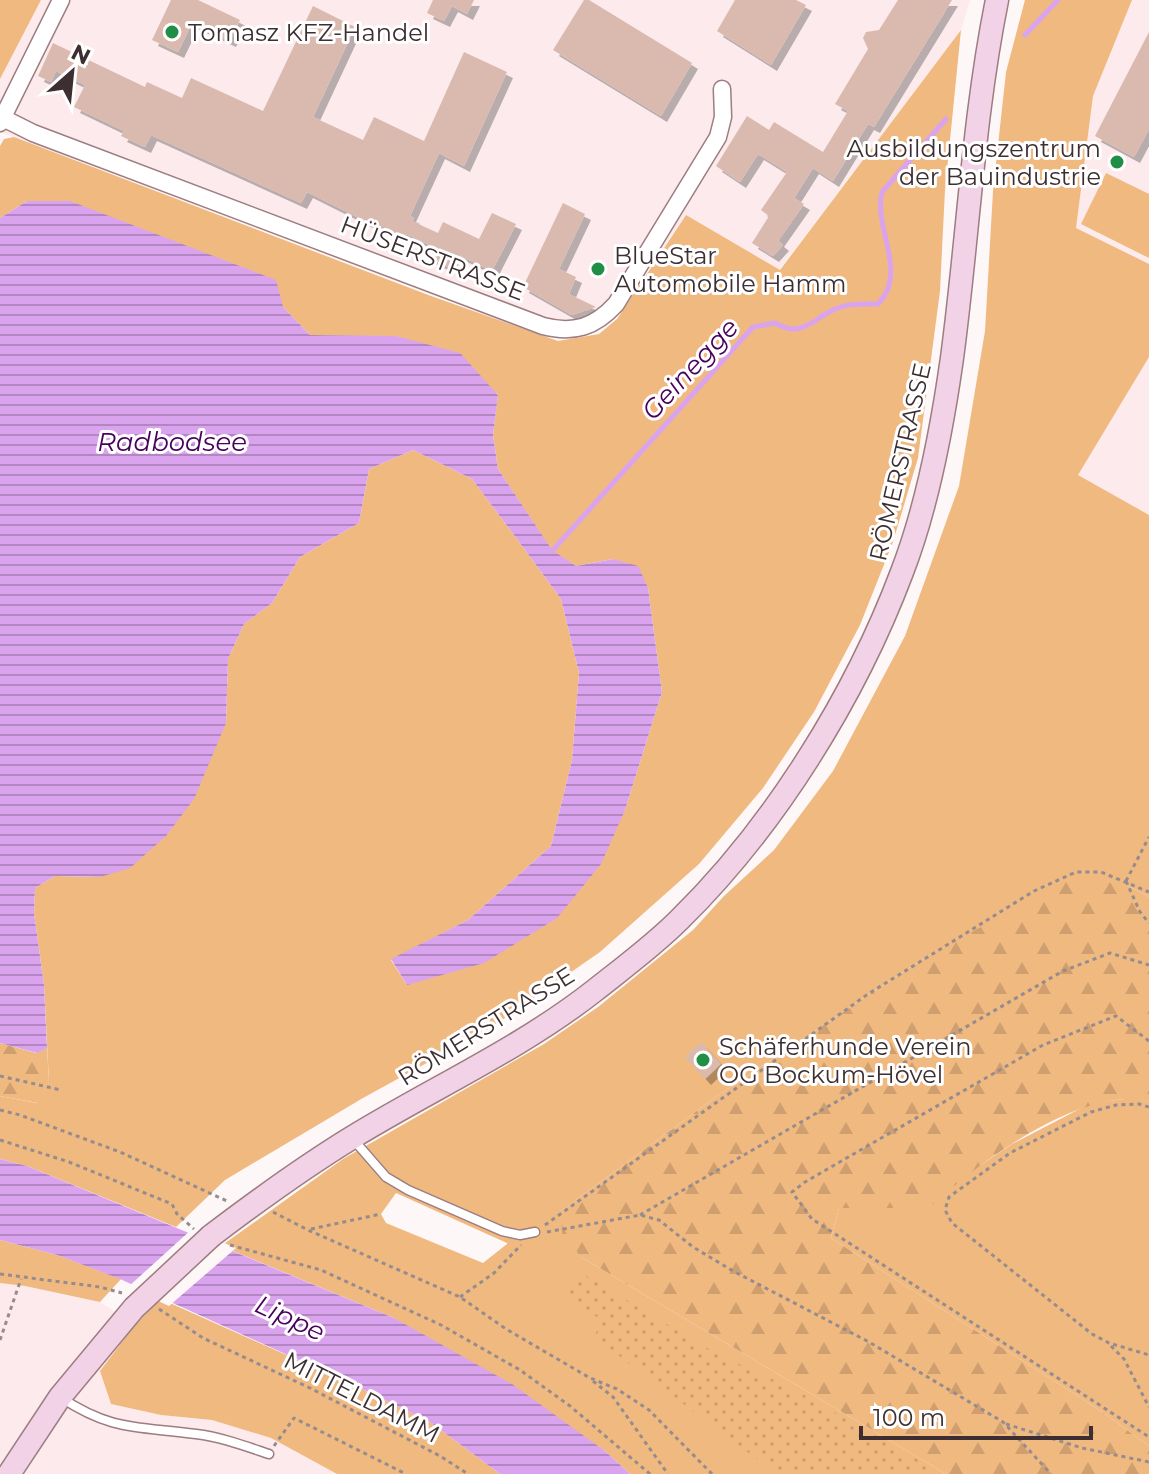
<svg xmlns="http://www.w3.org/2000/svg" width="1149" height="1474" viewBox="0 0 1149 1474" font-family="Montserrat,sans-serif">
<defs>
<pattern id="forest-firs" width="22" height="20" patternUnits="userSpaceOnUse" patternTransform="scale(2)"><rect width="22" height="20" fill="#f0b980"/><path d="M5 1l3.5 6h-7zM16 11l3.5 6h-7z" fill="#cf9f6f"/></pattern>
<pattern id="park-dots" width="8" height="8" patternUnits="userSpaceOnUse" patternTransform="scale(2)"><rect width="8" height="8" fill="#f0b980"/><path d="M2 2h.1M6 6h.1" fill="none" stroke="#cf9f6f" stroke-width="1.8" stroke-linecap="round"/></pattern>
<pattern id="water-rules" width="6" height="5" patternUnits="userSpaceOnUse" patternTransform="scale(2)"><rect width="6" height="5" fill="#d9a4ed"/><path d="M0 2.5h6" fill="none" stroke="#b186c1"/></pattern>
<filter id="shadow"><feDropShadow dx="6" dy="6" stdDeviation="0" flood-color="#0004"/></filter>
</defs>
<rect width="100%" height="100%" fill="#fef7f7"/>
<path fill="#fceaec" d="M41,0H970L961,30L779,270L686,215L616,316L584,335L563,338L0,132V79Z
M1132,0H1149V264L1076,228L1093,96Z
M1149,357V515L1077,476Z
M0,1283L25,1286L100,1302L135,1325L100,1371L111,1404L161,1415L212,1420L271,1438L337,1474H0Z"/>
<path fill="#f0b980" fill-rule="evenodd" d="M0,0H41L0,79Z
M1025,0H1132L1093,96L1076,228L1149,264V357L1078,475L1149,515V897L1129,886L967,936L927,956L717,1096L561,1211L581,1257L946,1474H630L605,1451L394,1318L221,1246L343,1159L544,1044L598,1007L693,930L724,896L774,850L833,771L905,636L959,486L985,331L993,191L1006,72ZM396,1193L507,1243V1244L483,1263L386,1223L381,1214Z
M961,30L945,190L940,291L918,458L893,542L860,625L814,712L763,788L699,864L600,952L492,1027L363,1098L225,1180L176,1227L27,1166L0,1159V1096L37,1103L49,1082L44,985L34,913L35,888L55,876L100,877L226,723L228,659L244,624L272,603L300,557L359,523L369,469L413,450L472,479L514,535L561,599L579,673L572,760L551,846L468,920L391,960L407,985L625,810L662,692L648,588L613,559L576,566L552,551L498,469L493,435L498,394L396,336L310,335L283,307L27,201L0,218V146L4,139L14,137L431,296L558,341L599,334L617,319L686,215L780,270Z
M1106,173L1149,194V258L1081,224Z
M1134,1098L1149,1102V1446L1101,1411L831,1238L839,1208H928L957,1181L1012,1144L1091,1103Z
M0,1240L57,1255L121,1279L100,1302L25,1286L0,1283Z
M161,1299L356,1386L430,1422L500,1474H337L271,1438L212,1420L161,1415L111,1404L100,1371L135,1325Z"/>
<path fill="url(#forest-firs)" d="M1076,876L1129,886L1149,897V1102C1084,1083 975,1165 929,1208H839L831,1238L1101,1411L1149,1446V1474H946L581,1257L562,1233L561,1211L717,1096L927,956Z
M0,1043L36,1053L47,1048L49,1082L38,1103L0,1096Z"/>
<path fill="url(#park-dots)" d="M578,1271L717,1354L794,1389L943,1474H777L594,1337L602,1320L563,1296Z"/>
<path fill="url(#water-rules)" d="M27,201H70L276,280L283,307L310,335L396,336L460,353L498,395L493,435L498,469L552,550L576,566L613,559L638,566L648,588L662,692L625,810L601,864L557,918L484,963L407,985L391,959L468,920L551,846L572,760L579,673L561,599L514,535L472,479L413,450L369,469L359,523L300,557L272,603L244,624L228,659L226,723L194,799L166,836L130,868L100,877L55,876L35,888L34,913L44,985L47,1048L37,1053L0,1043V218Z
M0,1159L27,1166L394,1318L512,1384L605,1451L630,1474H500L430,1422L356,1386L120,1279L57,1255L0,1240Z"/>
<path fill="#fef7f7" d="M192,1229L236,1248L169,1306L128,1287Z"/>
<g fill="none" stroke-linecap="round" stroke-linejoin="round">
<path stroke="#d9a4ed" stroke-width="5" d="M1025,35L1058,0
M552,551L753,327L775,323C802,338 810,321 833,310C847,303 863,304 878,304C909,272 873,228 882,192L946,119"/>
</g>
<path fill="#dabaaf" filter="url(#shadow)" d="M171,0H198L240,20L230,41L192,23L178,52L152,40Z
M433,0H474L467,14L452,6L444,21L427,13Z
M584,0H589L692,63L661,116L553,50Z
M735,0H796L806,5L771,65L717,31Z
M898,0H952L874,127L868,124L833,181L813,168L794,198L804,204L778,241L783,245L773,256L752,243L769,216L761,210L787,172L758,154L740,182L716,166L747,116L769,130L774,122L823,152L848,111L835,104L868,49L863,38L866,32L879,30Z
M313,6L355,27L313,117L363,140L374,117L424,141L464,52L507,72L464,166L439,153L410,216L414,218L412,221L438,233L443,222L479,239L492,213L516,224L492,271L455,253L448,267L427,257L432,246L406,234L405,237L376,223L375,226L307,192L301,203L151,135L145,147L121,136L124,131L74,107L85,85L56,71L51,82L38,76L53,43L145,87L147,82L182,98L191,78L263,111Z
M1149,32V129L1134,157L1095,136Z
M563,203L585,214L559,269L576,277L569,294L596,307L572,315L523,287Z
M701,1042L721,1064L705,1079L685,1057Z"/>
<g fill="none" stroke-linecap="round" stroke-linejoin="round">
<defs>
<path id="lane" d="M352,1138L386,1177L408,1190L502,1231L520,1235L535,1232
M60,1397C113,1432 138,1426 196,1434C221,1437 245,1446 269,1454"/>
<path id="street" d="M3,118L33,133L543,326C574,334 595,327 616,304L718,137L723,117L722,89
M0,123L61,0"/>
<path id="secondary" d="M211,1236C257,1201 304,1167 353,1137C433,1088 520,1049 594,991C623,968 653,946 679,920C774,827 855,697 902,572C928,505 942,429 952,358C968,239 973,119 997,0
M9,1474L60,1397L134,1308"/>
</defs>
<use href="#lane" stroke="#9d7d80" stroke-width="11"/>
<use href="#street" stroke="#9d7d80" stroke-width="19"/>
<use href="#secondary" stroke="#9d7d80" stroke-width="25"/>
<path stroke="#968c8d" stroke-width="3" stroke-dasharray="4 4" stroke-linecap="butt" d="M1126,881L1149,837
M1126,881L1140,912L1149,923
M1149,1041L1116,1016L1043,1045L805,1182L792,1192L812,1219L1149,1437
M0,1076L61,1090
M1149,1107L1139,1104L1116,1105L1091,1112L1010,1153L949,1197L945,1210L952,1223L1092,1334L1109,1343L1149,1355
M0,1110L20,1115L120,1152L227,1201
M0,1140L69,1162L172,1204L177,1214L194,1229
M273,1212L308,1230L460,1297L506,1329L590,1378L617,1389L649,1410L712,1474
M640,1215L1063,971L1110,953L1149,965
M545,1225L868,994L1034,891L1076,872H1101L1149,892
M311,1229L381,1214
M547,1232L640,1215L659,1220L693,1247L733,1271L869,1342L1003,1422L1051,1474
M230,1245L321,1270L441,1325L520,1370L570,1406L650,1474
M0,1274L100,1287L122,1293
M460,1297L494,1273L521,1245
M159,1309L203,1338L310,1388L440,1456L468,1474
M0,1340L21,1279
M1111,1346L1124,1359L1149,1407
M593,1381L613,1397L668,1474
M1006,1424L1082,1448L1149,1462
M274,1446L294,1418L406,1474"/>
<use href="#lane" stroke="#fff" stroke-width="8"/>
<use href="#street" stroke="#fff" stroke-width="16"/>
<use href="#secondary" stroke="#f2d2e6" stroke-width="22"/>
<defs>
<path id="secondary-bridge" d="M134,1308L211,1236"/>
</defs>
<use href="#secondary-bridge" stroke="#9d7d80" stroke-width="25" stroke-linecap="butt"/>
<use href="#secondary-bridge" stroke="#f2d2e6" stroke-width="22"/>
</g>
<g fill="#218e46" stroke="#fff" stroke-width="3">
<circle cx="172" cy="32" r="8"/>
<circle cx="1117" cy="162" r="8"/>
<circle cx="598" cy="269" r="8"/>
<circle cx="703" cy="1060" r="8"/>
</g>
<g text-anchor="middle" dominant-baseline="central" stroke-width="6" stroke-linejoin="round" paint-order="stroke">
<g font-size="24" fill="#3d2f31" stroke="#fff" text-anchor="start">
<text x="188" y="32">Tomasz KFZ-Handel</text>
<text x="1101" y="148" text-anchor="end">Ausbildungszentrum<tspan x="1101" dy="28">der Bauindustrie</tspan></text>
<text x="614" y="255">BlueStar<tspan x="614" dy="28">Automobile Hamm</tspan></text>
<text x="719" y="1046">Schäferhunde Verein<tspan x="719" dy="28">OG Bockum-Hövel</tspan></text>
</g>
<g font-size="24" fill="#3d2f31" stroke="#fff">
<text transform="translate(433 258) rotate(21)">HÜSERSTRASSE</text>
<text transform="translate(900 462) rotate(-77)">RÖMERSTRASSE</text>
<text transform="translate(486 1026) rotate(-32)">RÖMERSTRASSE</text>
<text transform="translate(362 1397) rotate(27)">MITTELDAMM</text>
</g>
<g font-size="26" font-style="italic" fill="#49005c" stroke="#fff">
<text transform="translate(690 369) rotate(-47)">Geinegge</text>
<text x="172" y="442">Radbodsee</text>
<text transform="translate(290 1318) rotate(25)">Lippe</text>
</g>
</g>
<g transform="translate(72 72) rotate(27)" stroke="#ffffff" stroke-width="6" paint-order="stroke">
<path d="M0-6L14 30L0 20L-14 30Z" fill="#3d2f31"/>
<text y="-12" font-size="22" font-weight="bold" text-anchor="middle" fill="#3d2f31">N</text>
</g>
<path d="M861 1426v12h230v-12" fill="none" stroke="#3d2f31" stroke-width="4"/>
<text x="873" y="1426" font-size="24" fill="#3d2f31" stroke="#ffffff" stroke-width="6" paint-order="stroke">100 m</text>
</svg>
